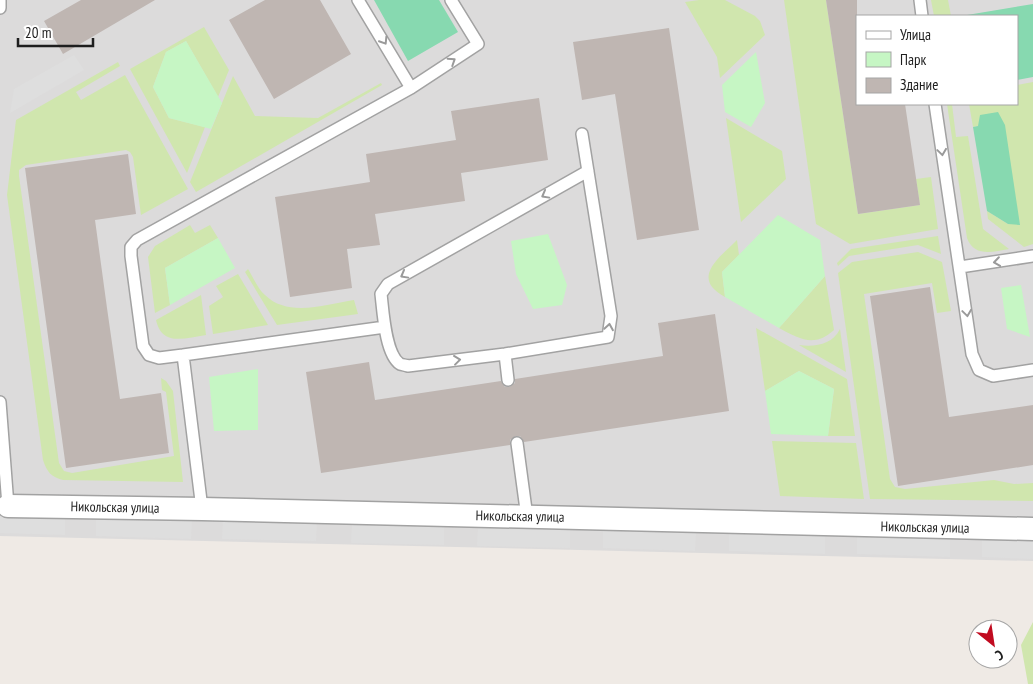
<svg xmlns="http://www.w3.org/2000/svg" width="1033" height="684" viewBox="0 0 1033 684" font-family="'PT Sans Narrow',sans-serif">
<rect width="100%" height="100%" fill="#efeae5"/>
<path fill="#dcdbdb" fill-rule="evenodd" d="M0,0H1033V561L0,536ZM857,16H1017V104H857Z"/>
<path fill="#d0e6ae" d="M699,0H725L755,16L760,21L765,35L720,78L717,57L685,2Z
M784,0H826L858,214L920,205L916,179L931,177L938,229L850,244L816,224Z
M931,0H948L951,16H934Z
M204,27L229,70L218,97L186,41L166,52L153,87L169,118L205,127L187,173L130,69Z
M118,62L120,66L76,92L81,100L125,75L188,189L141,215L133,157L130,152L126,150L26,165L19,170V176L59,463L64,471L72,473L174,456L166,392L162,390L161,378L166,381L173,391L183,482L63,480C51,477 47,472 43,460L7,195L16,120Z
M233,76L255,116L318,118L381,83L382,85L196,192L190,182Z
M1033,82V244L1024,247L988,219L987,211L1008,224H1020L978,126L973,127L969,104H1017V85Z
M947,104H952L956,137L968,136L983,229L1009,249C992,252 974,257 967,238Z
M726,118L782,151L786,179L741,222Z
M190,225L195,233L210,225L218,238L165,268L170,305L155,313L148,257L155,246Z
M938,236L941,254L918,245L849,256L838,266L837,263L851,249Z
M737,240L739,255L722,272L725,297C690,278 719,258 737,240Z
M918,252L942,262L951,311L937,313L932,283L864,294L890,479L895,487L905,489L994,480L1014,484L1033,483V501L870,499L838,273L852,262Z
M248,269C253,277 258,289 265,295C288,318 327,304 354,300L358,314L277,325L245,272Z
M238,274L268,325L213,334L209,306L223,297L216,286Z
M825,276L834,330C814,348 800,339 779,328Z
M201,295L206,335C185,338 162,347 156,320Z
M756,328L847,379L855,436H828L834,389L799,371L765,391Z
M840,329L846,372L799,345C815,347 832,345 840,329Z
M772,441L856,443L864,499L780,496Z
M1033,622V684H1028L1021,645Z"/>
<path fill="#c6f6c4" d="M186,41L222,103L211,129L169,118L153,87L166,52Z
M756,52L765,103L751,127L725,112L722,85Z
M778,215L820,240L825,276L779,328L725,297L722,272Z
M548,234L567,285L562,305L533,309L516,274L511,241Z
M218,238L235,268L170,305L165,268Z
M1021,285L1030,337L1007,329L1001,288Z
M258,369V430L214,431L209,377Z
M799,371L834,389L828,436L771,434L765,391Z"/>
<path fill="#87d9b0" d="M374,0H439L458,32L408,61Z
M1033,4V77L1017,80V16H961Z
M998,112L1005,125L1020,225L1008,224L987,211L973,127L978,126L980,115Z"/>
<path fill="#dedede" d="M74,55L84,70L10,113L14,89Z
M96,516L192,519L191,539L96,536Z
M0,517L65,518V535L0,533Z
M223,519L317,521L316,541L222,539Z
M352,524L444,526V545L351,543Z
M478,527L570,529V548L477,546Z
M603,530L696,532L695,551L603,548Z
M729,533L825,535V554L729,551Z
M857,536L950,538V557L857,554Z
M982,539L1033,540V559L982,557Z"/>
<path fill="#bfb6b2" d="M81,0H155L63,54L44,21Z
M265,0H320L351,54L274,99L229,20Z
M826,0H857V104H905L920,205L858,214Z
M669,28L699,230L637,240L615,94L582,100L573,42Z
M539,98L548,160L461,173L465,201L375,214L380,245L347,249L352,288L290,297L275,197L370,182L366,154L456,140L451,111Z
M128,154L136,214L95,220L107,308L120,399L161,393L169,453L66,468L25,168Z
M930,287L949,417L1033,405V465L898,486L870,296Z
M715,314L729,411L524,442L520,436H516L510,440V445L321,473L306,372L369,362L375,400L501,381L505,387H509L515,383V379L663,356L658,323Z"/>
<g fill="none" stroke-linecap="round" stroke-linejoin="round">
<defs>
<path id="lane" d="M358,0L411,88
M920,0L922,16
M0,8V0
M935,104L972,354L979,370L993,376L1033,370
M582,134L611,316L608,337L505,354L408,366C405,365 403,365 400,364C385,354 383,310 381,294L388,284L588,171
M960,267L1033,256
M505,354L508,380
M183,355L385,327
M0,402L8,506
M517,443L527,517
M202,509L183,355L159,358L149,355L143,346L131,256V247L137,240L411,88L478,44L451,0"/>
<path id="street" d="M8,506L202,509L1033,529"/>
</defs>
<use href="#lane" stroke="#a2a2a2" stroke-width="14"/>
<use href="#street" stroke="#a2a2a2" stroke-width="25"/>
<use href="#lane" stroke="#fff" stroke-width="11"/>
<use href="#street" stroke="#fff" stroke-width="22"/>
</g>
<defs><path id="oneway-chevron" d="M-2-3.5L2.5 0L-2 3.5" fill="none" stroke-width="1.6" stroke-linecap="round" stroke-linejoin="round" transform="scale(1.25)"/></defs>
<g stroke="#9a9a9a">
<use href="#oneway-chevron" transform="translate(384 41) rotate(58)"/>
<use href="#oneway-chevron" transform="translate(452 61) rotate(-33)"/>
<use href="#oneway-chevron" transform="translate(942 152) rotate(82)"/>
<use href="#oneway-chevron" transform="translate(545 195) rotate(151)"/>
<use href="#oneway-chevron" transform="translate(997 262) rotate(172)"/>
<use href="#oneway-chevron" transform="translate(404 275) rotate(151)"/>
<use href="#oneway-chevron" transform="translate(967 313) rotate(82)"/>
<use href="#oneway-chevron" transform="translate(609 327) rotate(-81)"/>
<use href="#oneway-chevron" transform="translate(457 360) rotate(-7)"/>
</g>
<g text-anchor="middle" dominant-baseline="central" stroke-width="4" stroke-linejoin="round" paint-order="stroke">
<g font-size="14" fill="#1e1e1e" stroke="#fff">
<text transform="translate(115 507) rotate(1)">Никольская улица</text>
<text transform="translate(520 516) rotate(1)">Никольская улица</text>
<text transform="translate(925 527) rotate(1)">Никольская улица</text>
</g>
</g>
<rect x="856" y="15" width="162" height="90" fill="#ffffff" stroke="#a5a5a5"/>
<rect x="866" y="31" width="25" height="8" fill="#ffffff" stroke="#a5a5a5"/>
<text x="900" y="40" font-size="15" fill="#1e1e1e">Улица</text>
<rect x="866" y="52" width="25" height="15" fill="#c6f6c4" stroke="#a5a5a5"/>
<text x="900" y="65" font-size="15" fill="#1e1e1e">Парк</text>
<rect x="866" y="78" width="25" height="15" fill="#bfb6b2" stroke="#a5a5a5"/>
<text x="900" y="90" font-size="15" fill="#1e1e1e">Здание</text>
<g transform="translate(993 644) rotate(150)"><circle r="24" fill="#ffffff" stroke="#a5a5a5"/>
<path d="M0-4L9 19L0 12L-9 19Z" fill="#c10b20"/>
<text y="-8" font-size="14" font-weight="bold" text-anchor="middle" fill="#1e1e1e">С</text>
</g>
<path d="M18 38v8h75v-8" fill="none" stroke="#1e1e1e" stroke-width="2.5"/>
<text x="25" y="38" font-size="15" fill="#1e1e1e" stroke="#ffffff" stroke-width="4" paint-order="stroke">20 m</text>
</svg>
